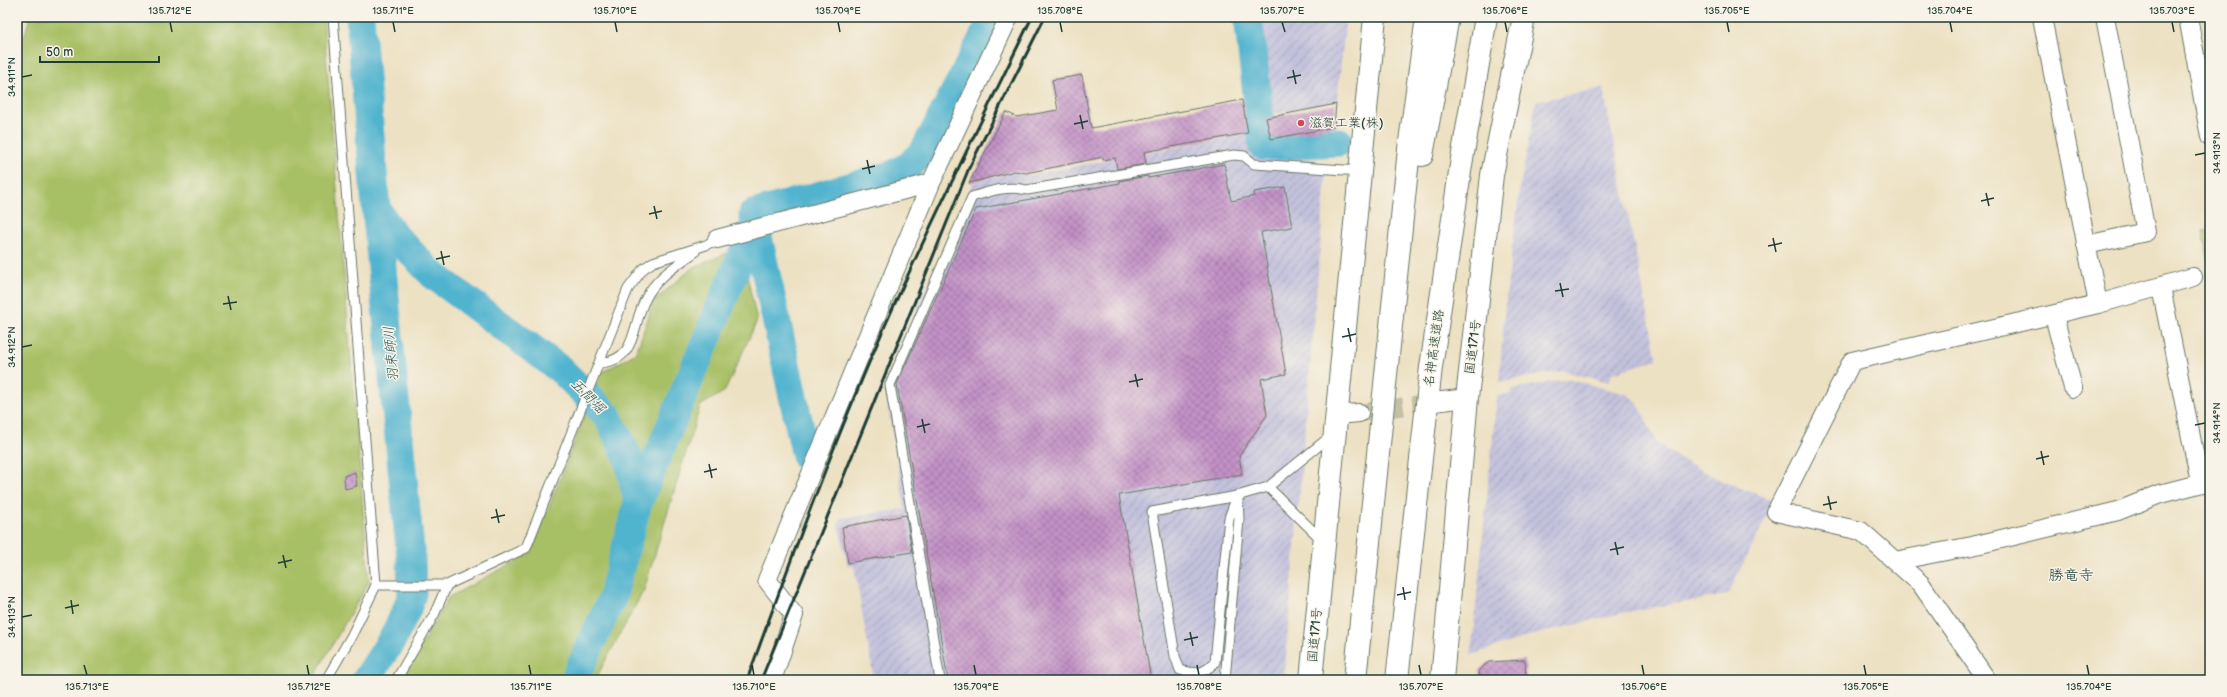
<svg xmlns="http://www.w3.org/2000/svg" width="2227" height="697" viewBox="0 0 2227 697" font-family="'Balsamiq Sans','Klee One',sans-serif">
<defs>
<pattern id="industrial-furrows" width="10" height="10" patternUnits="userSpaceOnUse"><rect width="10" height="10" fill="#c2c1dc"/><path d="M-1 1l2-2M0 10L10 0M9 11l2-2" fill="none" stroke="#9d9eb3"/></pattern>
<pattern id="building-cross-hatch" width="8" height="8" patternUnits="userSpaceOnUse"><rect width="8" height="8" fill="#c291c6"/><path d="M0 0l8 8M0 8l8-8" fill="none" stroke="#9d78a2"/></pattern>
</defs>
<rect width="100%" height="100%" fill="#f7f3e8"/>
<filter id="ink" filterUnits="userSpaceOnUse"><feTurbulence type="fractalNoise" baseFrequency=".025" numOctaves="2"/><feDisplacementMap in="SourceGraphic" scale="8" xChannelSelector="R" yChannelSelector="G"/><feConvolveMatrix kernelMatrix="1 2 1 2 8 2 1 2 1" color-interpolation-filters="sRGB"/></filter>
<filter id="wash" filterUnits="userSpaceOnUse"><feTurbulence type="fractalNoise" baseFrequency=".012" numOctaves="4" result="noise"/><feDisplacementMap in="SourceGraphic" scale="16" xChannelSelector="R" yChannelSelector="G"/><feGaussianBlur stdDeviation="0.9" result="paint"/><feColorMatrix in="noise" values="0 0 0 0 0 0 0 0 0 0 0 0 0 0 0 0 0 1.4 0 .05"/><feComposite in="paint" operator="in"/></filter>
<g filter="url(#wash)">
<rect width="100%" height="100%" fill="#ede1c3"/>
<path fill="url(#industrial-furrows)" d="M1253,17H1346L1337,101L1263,116Z
M1603,88L1657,360L1612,373L1609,382L1563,371L1499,382L1505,305L1520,187L1536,101Z
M1257,132L1260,155L1317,160L1326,176L1284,680H874L854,566H848L838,525L841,518L905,509L884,383L973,183L1015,172L1029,175Z
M1567,379L1627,394L1637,402L1657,443L1669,452L1720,480L1775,501L1727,595L1626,612L1529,636L1471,655L1497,396L1511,394L1512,389Z"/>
<path fill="#a8c065" stroke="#647e4c" d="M30,17H323L369,582L312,680H17V61Z
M2210,230V266L2203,231Z
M741,247L757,321L725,391L700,406L644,590L595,680H401L449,597L531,553L601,373L636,353L654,301L692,268Z"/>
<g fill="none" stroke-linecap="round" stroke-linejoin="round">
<path stroke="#51b4cf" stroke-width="29" d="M360,17L376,208L411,559L412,594L407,609L393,638L366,680
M1248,17L1263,146L1339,142
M376,208L394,235L432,274L561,370L607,415L628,457L638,503L612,598L574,680
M806,456L753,214L892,175L910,165L924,151L994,17
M638,503L755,223"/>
</g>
<g id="blocks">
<path fill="url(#building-cross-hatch)" d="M1082,75L1091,128L1242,100L1248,133L1144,152L1146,164L1117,169L1115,158L1103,160V157L1026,173L1015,171L969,183L1006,112L1017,117L1058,110L1052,80Z
M1336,104L1334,127L1271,139L1266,118Z
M1224,164L1231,201L1255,196L1254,192L1285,187L1292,227L1261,232L1286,374L1261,379L1267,415L1239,456L1242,474L1119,495L1151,680H948L897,384L976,209L1120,183L1119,181L1148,176V178Z
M355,472L357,486L345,489L344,476Z
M906,515L912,552L848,563L842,527Z
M1525,660L1526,680H1480L1479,670L1489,662Z"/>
</g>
</g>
<g filter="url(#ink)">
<use href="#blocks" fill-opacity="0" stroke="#677666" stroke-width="1"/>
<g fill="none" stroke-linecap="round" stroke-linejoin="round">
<path stroke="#c4c0a6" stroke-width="18" stroke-dasharray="18 9" stroke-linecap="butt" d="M1359,413L1434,402"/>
<defs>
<path id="lane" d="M600,363C639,360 631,324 646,298C656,278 677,265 695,252
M1268,487L1332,435
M1237,496L1229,518L1215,662C1203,675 1196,674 1180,670L1175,656L1152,512L1237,496L1268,487L1323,541
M376,585H447L526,548L628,289L643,269L653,262L706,245L717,239
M326,680L352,635L376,585L333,17
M396,680L434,615L447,585
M940,680L890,385L972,197C990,191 1009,185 1027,190L1234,155L1244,156L1254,164L1360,171
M1225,680L1239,519L1238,499"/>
<path id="street" d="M2188,17L2210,137
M717,239L931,183L1009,17
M2086,245L2146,232L2105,17
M2161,287L2200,482
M2098,304L2193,277
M2054,316L2073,388
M1434,402L1467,398
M1336,415L1359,413
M1895,561L1972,546L2118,511L2160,494L2210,481
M772,680L794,615L767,580L931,183
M1987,680L1921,584L1861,531L1776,512L1852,361L2098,304L2042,17"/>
<path id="highway" d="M1422,155L1448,17
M1311,680L1375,17
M1355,680L1409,149L1427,17
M1397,680L1431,367L1461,165L1486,17
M1442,680L1467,398L1492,175L1524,17"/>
</defs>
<use href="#lane" stroke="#677666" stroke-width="11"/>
<use href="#street" stroke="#677666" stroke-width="20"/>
<use href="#highway" stroke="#677666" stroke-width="24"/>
<use href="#lane" stroke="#fff" stroke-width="9"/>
<use href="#street" stroke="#fff" stroke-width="18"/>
<use href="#highway" stroke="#fff" stroke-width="22"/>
<path stroke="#1f3d34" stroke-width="3" d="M747,680C790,562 833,444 884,328C930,223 982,120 1032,17
M761,680L969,168L1045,17"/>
</g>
</g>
<path fill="none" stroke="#1f3d34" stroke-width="1.5" d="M170,22L172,32M393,22L395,32M615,22L617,32M838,22L840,32M1060,22L1062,32M1282,22L1285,32M1505,22L1507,32M1727,22L1729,32M1950,22L1952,32M2172,22L2174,32M1293,70L1296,84M22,77L32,75M1287,78L1301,75M1080,115L1083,129M1074,124L1088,121M2195,155L2205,153M867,160L870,174M862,169L875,166M1986,193L1989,206M1981,201L1994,198M654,206L657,219M649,214L662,211M1773,238L1776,252M1768,246L1782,243M441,251L444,265M436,259L450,256M1560,283L1563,297M1555,291L1569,289M228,296L231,310M223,304L237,302M1348,328L1351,342M1342,337L1356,334M22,347L32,345M1135,374L1138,387M1129,382L1143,379M922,419L925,433M2195,425L2205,423M917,427L930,424M2041,451L2044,465M2036,459L2049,456M709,464L712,478M704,472L717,469M1828,496L1831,510M1823,505L1837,502M496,509L499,523M491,518L505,515M1615,542L1618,555M1610,550L1624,547M283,555L286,568M278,563L292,560M1403,587L1405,600M1397,595L1411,592M71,600L73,614M65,608L79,605M22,617L32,615M1190,632L1193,646M1184,640L1198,637M84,665L87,675M307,665L309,675M529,665L531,675M752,665L754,675M974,665L976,675M1197,665L1199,675M1419,665L1421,675M1642,665L1644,675M1864,665L1866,675M2087,665L2089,675"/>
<circle fill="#d1495b" stroke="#f7f3e8" stroke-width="1.5" cx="1301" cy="123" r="4"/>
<g text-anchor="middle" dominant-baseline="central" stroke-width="3" stroke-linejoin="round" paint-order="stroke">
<g font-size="13" fill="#1f3d34" stroke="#f7f3e8" text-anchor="start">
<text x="1309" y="123">滋賀工業(株)</text>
</g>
<g font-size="13" fill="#1f3d34" stroke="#f7f3e8">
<text transform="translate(1473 347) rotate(-83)">国道171号</text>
<text transform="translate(1434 348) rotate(-82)">名神高速道路</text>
<text transform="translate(1315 635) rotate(-85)">国道171号</text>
</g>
<g font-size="14" font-style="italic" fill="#2c5b5b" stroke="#f7f3e8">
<text transform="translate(391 354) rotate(-95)">羽束師川</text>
<text transform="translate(588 396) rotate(45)">五間堀</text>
</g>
<g font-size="15" fill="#1f3d34" stroke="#f7f3e8">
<text x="2071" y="575">勝竜寺</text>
</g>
</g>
<rect width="2227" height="697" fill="none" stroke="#f7f3e8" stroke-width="44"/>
<path d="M40 56v6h119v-6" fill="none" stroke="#1f3d34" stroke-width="2"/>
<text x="46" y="56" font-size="12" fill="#1f3d34" stroke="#f7f3e8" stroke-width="3" paint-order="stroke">50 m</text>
<rect x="22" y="22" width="2183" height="653" fill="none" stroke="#1f3d34" stroke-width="1.5"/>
<g font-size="10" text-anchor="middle" fill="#1f3d34">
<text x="170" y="14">135.712°E</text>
<text x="393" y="14">135.711°E</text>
<text x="615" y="14">135.710°E</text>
<text x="838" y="14">135.709°E</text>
<text x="1060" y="14">135.708°E</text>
<text x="1282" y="14">135.707°E</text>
<text x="1505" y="14">135.706°E</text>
<text x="1727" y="14">135.705°E</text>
<text x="1950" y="14">135.704°E</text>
<text x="2172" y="14">135.703°E</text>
<text transform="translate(11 77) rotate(-90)" y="4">34.911°N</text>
<text transform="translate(2216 153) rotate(-90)" y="4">34.913°N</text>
<text transform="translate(11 347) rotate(-90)" y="4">34.912°N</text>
<text transform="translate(2216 423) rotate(-90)" y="4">34.914°N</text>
<text transform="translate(11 617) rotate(-90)" y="4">34.913°N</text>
<text x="87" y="690">135.713°E</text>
<text x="309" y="690">135.712°E</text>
<text x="531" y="690">135.711°E</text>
<text x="754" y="690">135.710°E</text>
<text x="976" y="690">135.709°E</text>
<text x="1199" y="690">135.708°E</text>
<text x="1421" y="690">135.707°E</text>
<text x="1644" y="690">135.706°E</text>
<text x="1866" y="690">135.705°E</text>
<text x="2089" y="690">135.704°E</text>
</g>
</svg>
